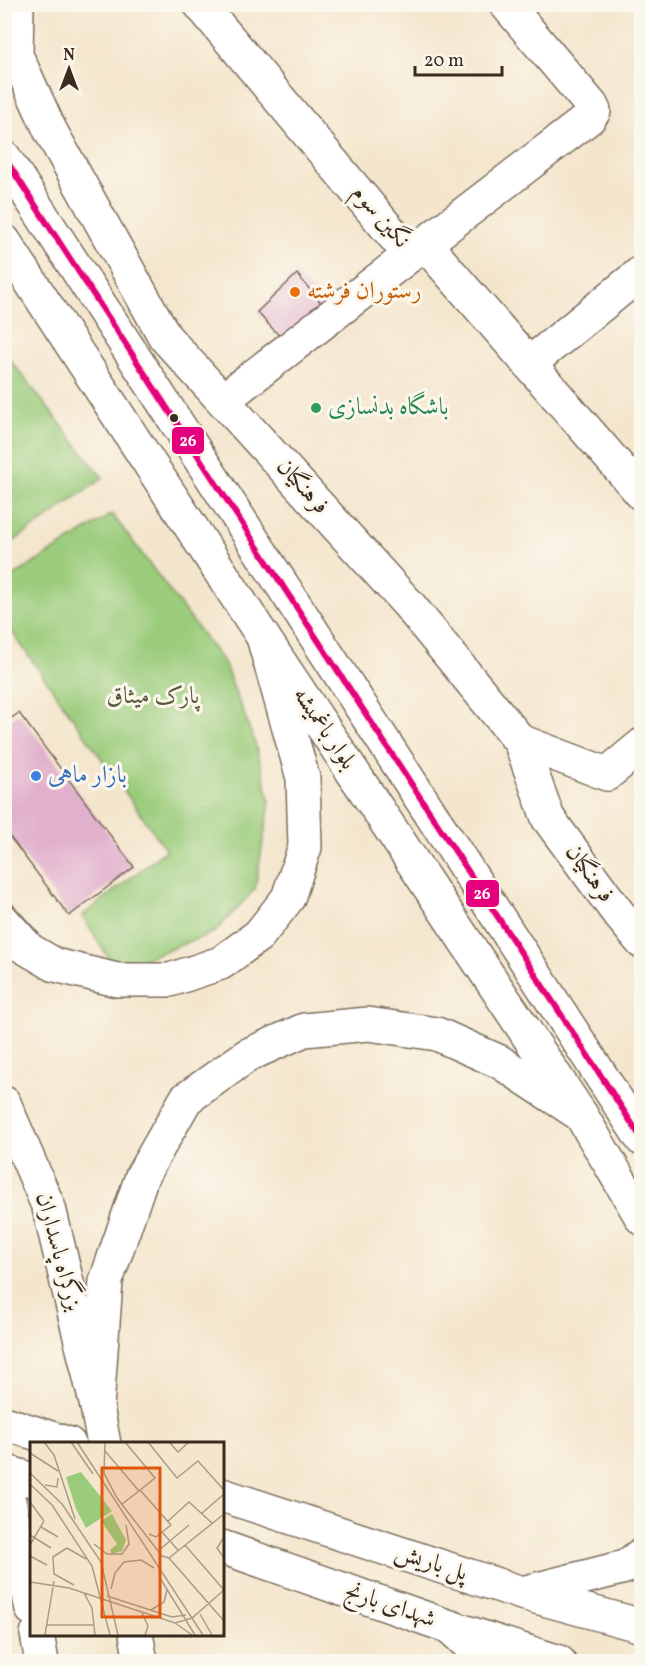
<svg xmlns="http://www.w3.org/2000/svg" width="646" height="1666" viewBox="0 0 646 1666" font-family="Vollkorn,Amiri,serif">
<rect width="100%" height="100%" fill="#fbf7ec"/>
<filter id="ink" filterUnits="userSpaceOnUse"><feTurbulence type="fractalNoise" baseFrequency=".0167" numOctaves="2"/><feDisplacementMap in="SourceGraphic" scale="12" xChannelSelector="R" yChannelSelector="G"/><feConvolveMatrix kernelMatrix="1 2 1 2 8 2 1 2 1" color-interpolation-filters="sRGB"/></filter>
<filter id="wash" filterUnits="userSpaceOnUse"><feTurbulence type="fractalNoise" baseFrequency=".008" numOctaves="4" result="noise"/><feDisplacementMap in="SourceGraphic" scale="24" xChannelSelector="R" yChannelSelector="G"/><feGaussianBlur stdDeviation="1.35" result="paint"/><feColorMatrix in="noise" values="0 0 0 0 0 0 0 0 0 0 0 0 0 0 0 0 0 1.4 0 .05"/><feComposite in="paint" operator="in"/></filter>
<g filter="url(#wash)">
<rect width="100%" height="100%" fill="#f4e6cd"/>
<path fill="#9bcc7c" stroke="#6b7b4d" stroke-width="1.5" d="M4,352L103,478L58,510V511L5,547Z
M112,514L224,663L254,740L270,801L255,889L215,932L138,961L111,962L82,916L166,850L5,622L4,582Z"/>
<g id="blocks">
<path fill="#e1b0cd" d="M297,274L326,309L286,343L257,312Z
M19,713L134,867L69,916L4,829V723Z"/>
</g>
</g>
<g filter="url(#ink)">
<use href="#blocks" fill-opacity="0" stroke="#7c6c5b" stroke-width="1.5"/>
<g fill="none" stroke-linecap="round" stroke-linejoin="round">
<defs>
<path id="lane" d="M4,909L32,940"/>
<path id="street" d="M17,4L16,55L50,130L165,337L409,605L520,741L548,818L618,913L642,942
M200,4L410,255L589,118L594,111L591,105L506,4
M425,244L642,494
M529,364L642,272
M223,400L410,255
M520,741L607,774L642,745"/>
<path id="secondary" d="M4,1423L69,1444
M4,1471L32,1480
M222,1495L522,1593L642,1626
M222,1547L450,1627L559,1662"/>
<path id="primary" d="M4,157L642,1139
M4,241L263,637L581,1115L642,1218
M522,1593L625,1567L642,1554"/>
<path id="highway" d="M4,935L55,965L117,980H170L221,963L259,935L288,898L305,847L303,778L263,637
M4,1103L49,1208L97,1407L104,1444
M97,1407L106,1281L142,1176L186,1099L248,1055L304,1030L368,1024L437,1034L500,1062L581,1115
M4,1478L32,1609
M450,1627L480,1655L482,1662
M37,1634L42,1662
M136,1634L141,1662"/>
</defs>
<use href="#lane" stroke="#7c6c5b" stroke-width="20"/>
<use href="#street" stroke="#7c6c5b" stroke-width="36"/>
<use href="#secondary" stroke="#7c6c5b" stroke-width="36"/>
<use href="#primary" stroke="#7c6c5b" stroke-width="36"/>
<use href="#highway" stroke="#7c6c5b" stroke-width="36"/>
<use href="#lane" stroke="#fff" stroke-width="16"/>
<use href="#street" stroke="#fff" stroke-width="33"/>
<use href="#secondary" stroke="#fff" stroke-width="33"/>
<use href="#primary" stroke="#fff" stroke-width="33"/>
<use href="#highway" stroke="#fff" stroke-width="33"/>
<defs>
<path id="bus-1" d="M4,157L642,1139"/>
</defs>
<use href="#bus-1" stroke="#fbf7ec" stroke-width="10"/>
<use href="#bus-1" stroke="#e5007d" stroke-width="6"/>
</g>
</g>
<circle fill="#e8710a" stroke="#fbf7ec" stroke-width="2" cx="295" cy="292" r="6"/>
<circle fill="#2e9e5b" stroke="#fbf7ec" stroke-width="2" cx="316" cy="408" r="6"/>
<circle fill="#3b2a1e" stroke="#fbf7ec" stroke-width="2" cx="174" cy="418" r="5"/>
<circle fill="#3f7fe0" stroke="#fbf7ec" stroke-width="2" cx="36" cy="776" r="6"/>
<g text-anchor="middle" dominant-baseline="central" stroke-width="6" stroke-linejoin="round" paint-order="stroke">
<g font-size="24" fill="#3b2a1e" stroke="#fbf7ec">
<text transform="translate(380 217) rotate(49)">نگین سوم</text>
<text transform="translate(302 487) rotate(48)">فرهنگیان</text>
<text transform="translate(324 729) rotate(56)">بلوار باغمیشه</text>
<text transform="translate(589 874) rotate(54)">فرهنگیان</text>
<text transform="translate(58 1252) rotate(75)">بزرگراه پاسداران</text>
<text transform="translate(431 1563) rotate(18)">پل باریش</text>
<text transform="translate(390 1606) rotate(19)">شهدای بارنج</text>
</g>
<g font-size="24" fill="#c56008" stroke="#fbf7ec" text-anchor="start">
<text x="307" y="292">رستوران فرشته</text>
</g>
<g font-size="24" fill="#27864d" stroke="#fbf7ec" text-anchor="start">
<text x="328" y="408">باشگاه بدنسازی</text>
</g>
<g font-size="24" fill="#585b3a" stroke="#fbf7ec">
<text x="153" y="697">پارک میثاق</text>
</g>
<g font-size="24" fill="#366cbe" stroke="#fbf7ec" text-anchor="start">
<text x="48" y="776">بازار ماهی</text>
</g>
</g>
<g transform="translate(30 1442)">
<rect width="194" height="194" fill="#f4e6cd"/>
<path d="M51,30L82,69L56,86L46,67L36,35ZM82,72L96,98L92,109L82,112L80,108L87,102L71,79Z" fill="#9bcc7c"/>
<path fill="none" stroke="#aa9b87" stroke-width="1.5" d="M14,0L24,13L45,77M41,0L63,32M47,0L173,193M75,0L74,31L87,56L132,114L139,116L194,179M118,0L147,36L168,19L194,48M139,0L148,10L159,0M75,9L109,49L125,36L95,0M0,11L28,29M0,31L32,62L71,120L88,193M0,42L22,63L62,124L80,193M15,43L27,45L28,36M110,48L141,83L126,95L119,92M0,60L14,79M92,62L109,49M171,72L194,52M137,80L159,60L182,81M11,85L28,95M132,90L148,108M0,93L21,106M194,95L187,106L194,116M64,102L77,112H92L99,102L96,83M0,103L14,79M155,103L194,148M128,109L159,83M0,114L17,123M139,116L194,72M130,136L165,193M0,140L39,146L145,181L162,176L194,148M44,143L24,132L23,115L37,106L56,117M81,147L85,131L94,120L111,118L124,126M54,151L62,166L65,193M77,154L142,175L156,173M121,168L134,160L137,148M112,171L118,184L115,193M170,172L182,193M145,181L162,193M17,183H63M15,193L24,139"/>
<path fill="#df570d" fill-opacity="0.15" stroke="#df570d" stroke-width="3" d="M72,26H130V175H72Z"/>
<rect width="194" height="194" fill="none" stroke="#3b2a1e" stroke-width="3"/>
</g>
<g stroke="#fbf7ec" stroke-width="2">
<rect x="171" y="426" width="34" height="29" rx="6" fill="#e5007d"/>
<rect x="465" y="879" width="35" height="29" rx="6" fill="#e5007d"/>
</g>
<g font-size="16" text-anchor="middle" font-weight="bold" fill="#fff">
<text x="188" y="446">26</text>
<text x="482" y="899">26</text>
</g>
<rect width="646" height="1666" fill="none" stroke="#fbf7ec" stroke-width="24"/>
<g transform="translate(69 69)" stroke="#fbf7ec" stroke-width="4.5" paint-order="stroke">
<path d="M0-4.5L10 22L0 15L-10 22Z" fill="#3b2a1e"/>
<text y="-9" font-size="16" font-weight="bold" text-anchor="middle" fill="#3b2a1e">N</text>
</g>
<path d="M415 66v9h87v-9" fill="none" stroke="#3b2a1e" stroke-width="3"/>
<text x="424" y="66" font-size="18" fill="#3b2a1e" stroke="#fbf7ec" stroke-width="4.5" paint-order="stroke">20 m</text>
</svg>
